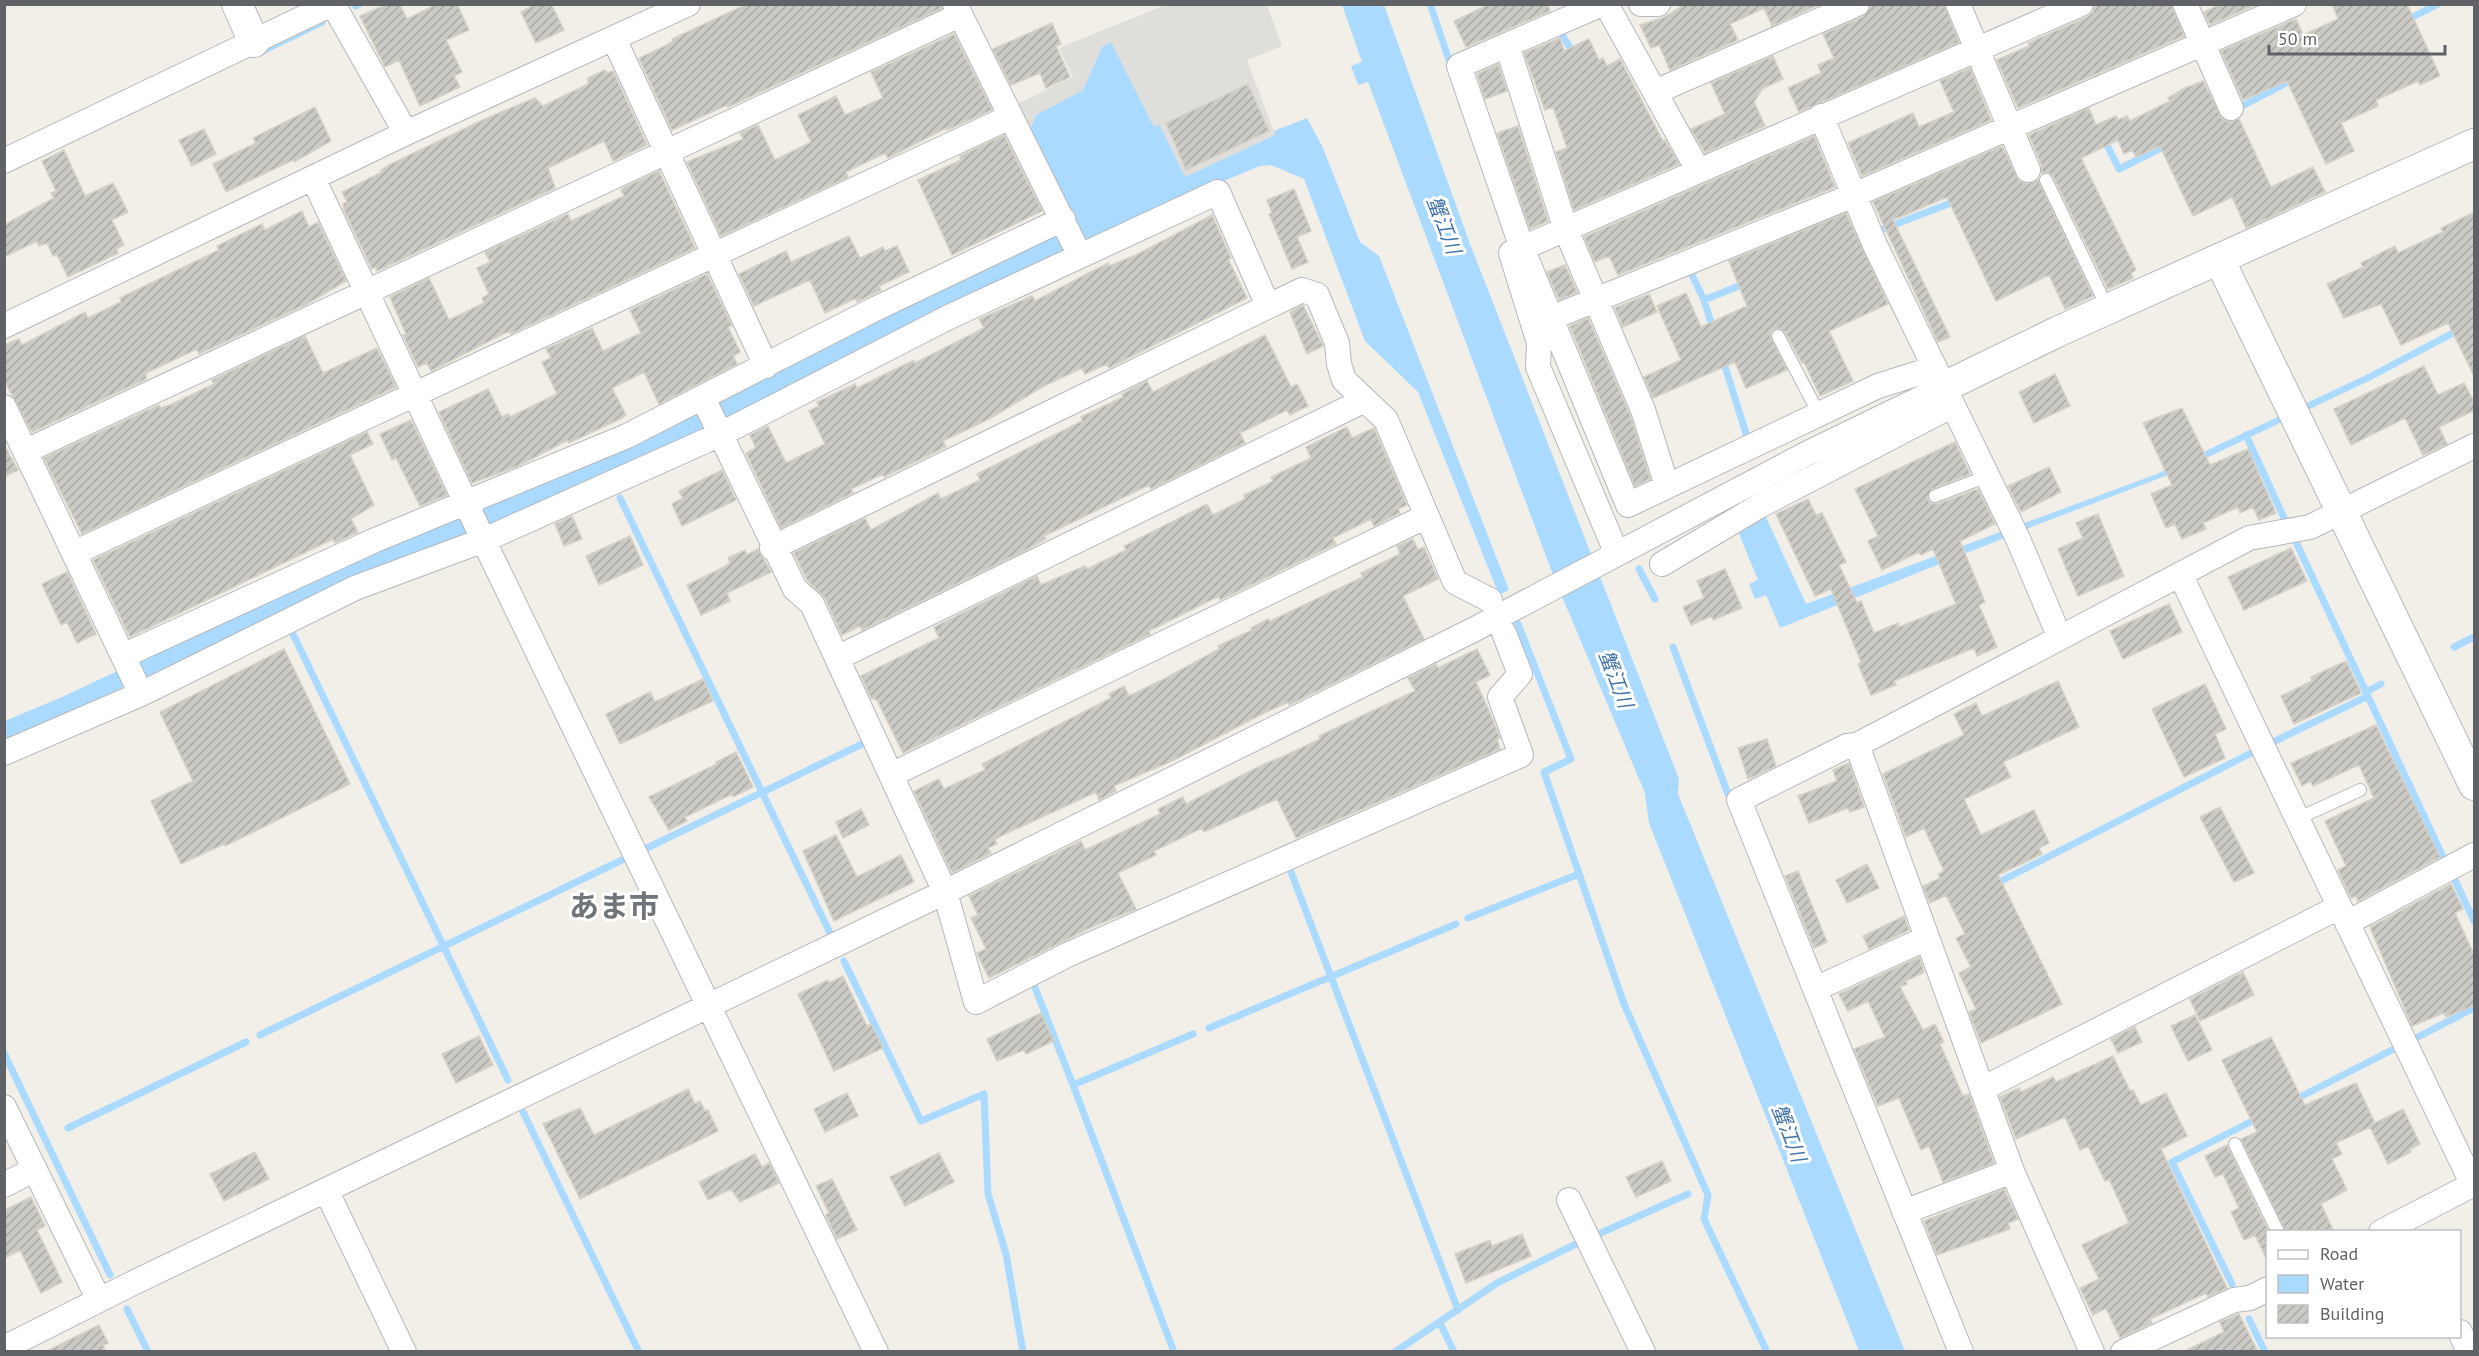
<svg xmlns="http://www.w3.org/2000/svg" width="2479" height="1356" viewBox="0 0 2479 1356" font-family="'PT Sans','Noto Sans JP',sans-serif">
<defs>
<pattern id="building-hatch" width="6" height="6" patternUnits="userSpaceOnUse" patternTransform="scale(1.5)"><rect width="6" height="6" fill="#cccac5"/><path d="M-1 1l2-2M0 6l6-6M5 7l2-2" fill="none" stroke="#a9a8a4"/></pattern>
</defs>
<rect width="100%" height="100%" fill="#f1efe8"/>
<path fill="#e0deda" d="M1165,5H1267L1282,46L1247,60L1275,135L1185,177L1160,125L1154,128L1102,47L1083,90L1036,115L1028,136L1015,105L1073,77L1059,48Z"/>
<path fill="#aadaff" d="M1342,5H1384L1470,244L1679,779L1678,794L1905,1351H1859L1649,823L1645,793L1555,580L1368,82L1358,85L1351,66L1362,62Z
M1111,42L1154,127L1160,125L1185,177L1275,135L1274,131L1307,118L1323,148L1360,242L1379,256L1509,590L1499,595L1418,392L1365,341L1304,179L1271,165L1260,166L1185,197L725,421L460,541L352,583L5,741V721L62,697L1074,224L1028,136L1036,115L1083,90L1102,47Z
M2474,318V326L2371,380L2181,470L2034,526L1780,628L1766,595L1755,599L1749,584L1758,580L1737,529L1765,515L1806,604L2157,474L2368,374Z"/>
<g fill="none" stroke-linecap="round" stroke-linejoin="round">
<path stroke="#aadaff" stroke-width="7" d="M1430,4L1451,66
M356,6L359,4
M2405,21L2438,4
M1562,35L1574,54
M260,52L322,22
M2213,121L2294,79
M2101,145L2106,143L2119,169L2169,144
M1878,231L1956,201
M1692,275L1704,300L1713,329
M1704,300L1746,283
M1723,360L1748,440
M2246,435L2285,520
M620,498L831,935
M2296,542L2443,857
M1639,569L1655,599
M1518,624L1571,759L1544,772L1624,1004L1708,1195L1704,1219L1767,1352
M292,632L508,1080
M1673,647L1731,802
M2454,647L2474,637
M2366,692L2381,684
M2273,742L2368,696
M647,848L862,744
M1291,872L1458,1310
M2454,878L2474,921
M2003,880L2255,751
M1468,918L1579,874
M844,961L921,1121L984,1094L988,1194L1006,1254L1023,1352
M1034,985L1073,1085
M1209,1028L1456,924
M260,1035L624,859
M2412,1040L2474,1008
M4,1053L110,1275
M2294,1100L2394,1049
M523,1112L639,1352
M68,1128L246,1042
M1594,1236L1688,1194
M2232,1284L2172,1162L2260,1117
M127,1309L148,1352
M2249,1319L2265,1352
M1440,1323L1454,1352
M1174,1352L1073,1085L1193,1034
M1395,1352L1497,1283L1580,1242"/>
</g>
<path fill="url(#building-hatch)" stroke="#d6d1c6" stroke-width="1.5" d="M437,4H457L469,30L446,40L462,72L454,76L460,87L420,106L399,60L385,67L360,16L385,5H400L407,19Z
M536,4H551L564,30L536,43L521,12Z
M747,4H941L942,8L728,107L727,105L672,130L639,58L665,46L673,41L672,39Z
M1490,4H1548L1550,11L1466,47L1454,21Z
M1685,4H1820L1772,26L1764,8L1730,24L1738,40L1670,70L1659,45L1651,48L1640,25L1665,17Z
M1871,4H1944L1959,42L1799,112L1788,88L1821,73L1818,65L1834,58L1823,34L1863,17Z
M2095,4H2171L2184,36L2018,108L1997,60L2029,46L2028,43L2087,17L2093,12Z
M2221,4H2257L2210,25L2204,12Z
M2332,4H2407L2440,76L2420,85L2418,81L2376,100L2378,106L2341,123L2354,151L2326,164L2287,81L2243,100L2221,51L2296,19L2303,35L2338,19Z
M1052,23L1061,44L1056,46L1070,77L1046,88L1040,73L1011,85L993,49Z
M954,34L992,110L947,130L946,128L888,158L885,153L846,172L848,177L721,236L687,162L743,139L740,133L758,125L775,160L811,142L798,115L836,96L845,115L883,98L871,72Z
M1560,38L1564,51L1589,39L1599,60L1603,58L1607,66L1620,59L1663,141L1665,140L1679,164L1574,210L1556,152L1567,148L1553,107L1545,110L1524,53Z
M1773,56L1783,79L1762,89L1754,102L1765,126L1705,153L1691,129L1725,114L1711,83Z
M1498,64L1507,91L1485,99L1477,74Z
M1970,68L1991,120L1862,176L1848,143L1913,113L1919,127L1954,112L1940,81Z
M605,70L607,73L613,71L647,145L613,161L604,141L548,168L555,188L377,271L375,267L372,269L344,210L343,204L347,202L342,192L382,172L381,170L391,164L487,118L535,98L543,106L588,84V78Z
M2203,81L2222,119L2230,122L2239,119L2271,187L2313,167L2325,192L2246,228L2232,197L2193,216L2160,146L2136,157L2132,150L2124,154L2118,140L2081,158L2136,270L2131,273L2133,278L2108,289L2053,176L2047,172L2042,173L2041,164L2029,135L2089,108L2096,125L2116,116L2118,120L2127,116L2130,121L2170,101L2168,98L2185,88Z
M1248,84L1269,131L1186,170L1166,123Z
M315,107L331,141L294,162L293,160L226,192L213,164L256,143L253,138Z
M1518,126L1548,221L1530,229L1497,133Z
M204,129L216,154L192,166L179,140Z
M1004,135L1042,211L952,255L918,180L961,160L960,156Z
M1814,136L1835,187L1618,275L1609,256L1595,262L1584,237Z
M2002,146L2019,181L2027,184L2038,180L2093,296L2065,309L2049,275L1996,301L1947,197L1893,220L1950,337L1938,342L1873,202Z
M64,150L85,196L113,183L128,212L112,220L124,245L116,249L118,253L68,277L57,255L53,256L47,243L39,246L37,241L4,257V225L54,198L51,193L56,191L42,161Z
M659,171L695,248L523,328L511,334L509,331L431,371L427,363L418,367L403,335L406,334L390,297L429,278L449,320L484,303L482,298L489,294L477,268L490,262L485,252L568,214L571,221L624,196L621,190L625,187Z
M1294,189L1311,231L1297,237L1308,262L1292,269L1269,214L1272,213L1267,200Z
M302,211L309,227L318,222L346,281L307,304L199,354L197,349L146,373V379L32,432L4,380V345L19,339L22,345L85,312L88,318L121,302L120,298L219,250L217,246L262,224L265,230Z
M2475,212V378L2448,323L2401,345L2381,304L2344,318L2327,284L2363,267L2361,263L2395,246L2398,253L2443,232L2441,228Z
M1846,213L1888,304L1829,331L1853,381L1820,396L1804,362L1802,363L1785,332L1778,328L1771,331L1770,336L1787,370L1746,388L1735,362L1653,398L1644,377L1681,360L1657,306L1686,293L1701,327L1747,306L1729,261Z
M1212,215L1231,258L1228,259L1247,298L1109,368L1107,364L1085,374L1082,368L1044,386L989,419L943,441L946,447L884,477L883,474L851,489L853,493L781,528L746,453L756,448L750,435L768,426L786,463L825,444L809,411L819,406L817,402L855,384L857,388L914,360L915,363L984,328L979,319L1032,296L1035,301L1108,263L1109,266L1136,255Z
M849,236L860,258L883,247L885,251L897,246L909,272L879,286L881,290L857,302L856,298L825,313L810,280L754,306L739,274L786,251L791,262Z
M1565,265L1577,292L1559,300L1547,272Z
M707,274L732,326L728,327L740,352L733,356L737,364L659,404L644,372L612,388L626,415L620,419L569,443L568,440L518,466L472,483L439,412L488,389L502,417L508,414L510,417L557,394L542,362L551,358L546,349L592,328L603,351L641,333L630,310Z
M1649,294L1657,312L1623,327L1615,308Z
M1303,305L1323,346L1307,354L1290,312Z
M1588,318L1630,415L1650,479L1635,486L1570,326Z
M1265,335L1291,387L1297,384L1308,406L1290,415L1287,410L1240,433L1245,443L1151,489L1149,485L1044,536L1046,539L1024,551L862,630L860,626L842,635L825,598L807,580L794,553L865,518L871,530L938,493L941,499L980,480L977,474L1082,421L1081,417L1123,397L1122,394L1147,381L1153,392Z
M305,336L323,373L377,348L396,387L82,534L44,458L159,405L160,408L170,405L214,384L212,380Z
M2424,366L2438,395L2464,383L2475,404V410L2439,427L2447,444L2423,455L2405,418L2351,445L2334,409Z
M2055,374L2070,406L2034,423L2019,392Z
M2182,408L2210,465L2248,449L2276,513L2259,520L2253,507L2240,513L2238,507L2203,523L2206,529L2182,539L2175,524L2166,528L2151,494L2172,485L2143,423Z
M411,420L447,495L420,506L396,458L392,460L380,434Z
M1347,427L1352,438L1374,428L1407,505L1398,509L1400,513L1374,526L1371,519L1333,538L1336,544L1220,600L1219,596L1149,631L1150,634L903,753L877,700L871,698L861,676L939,638L934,627L1037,576L1041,585L1085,566L1087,569L1126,550L1124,546L1207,504L1213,515L1245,499L1244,495L1273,481L1271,477L1311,458L1306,447Z
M367,432L373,444L350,455L374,505L351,519L358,532L335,543L333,539L130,637L93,560Z
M1955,442L1970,474L1932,489L1927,498L1930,503L1937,504L1978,489L1995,524L1960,541L1985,602L1979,605L1997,647L1977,656L1974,648L1894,681L1896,685L1871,695L1858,664L1861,662L1831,589L1815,596L1776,514L1808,499L1816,515L1822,513L1846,562L1839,565L1857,603L1861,601L1874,633L1898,623L1899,627L1956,604L1933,549L1921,555L1919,552L1882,570L1868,541L1878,536L1855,489Z
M4,445L18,470L4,477Z
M2049,467L2061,492L2021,512L2008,486Z
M722,470L736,500L682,526L672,504L683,498L679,491Z
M2098,514L2124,576L2078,596L2058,549L2083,538L2076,523Z
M572,516L582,539L564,546L555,524Z
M630,536L643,565L599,585L586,556Z
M1413,539L1418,550L1424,547L1438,579L1403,596L1424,639L1289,705L1288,702L1260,715L1172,761L1114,786L1116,791L1099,800L1096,792L1001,836L995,840L997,844L988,848L991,853L952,873L914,791L939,779L944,789L985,770L982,764L1111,698L1109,694L1124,686L1129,696L1166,678L1219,649L1218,646L1252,630L1251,628L1268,619L1270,621L1363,577L1361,573L1400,554L1397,546Z
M2291,548L2307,581L2244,610L2228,577Z
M758,549L771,572L727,593L730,601L701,615L687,585L724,567L730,563L728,558L745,550L747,555Z
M1725,569L1742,608L1713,620L1712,616L1691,625L1683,607L1704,598L1697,581Z
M67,572L96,634L77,643L67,622L61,625L42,584Z
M2169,604L2182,632L2123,659L2110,631Z
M284,649L350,784L225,846L224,844L181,864L151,801L193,781L160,712Z
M1477,649L1490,675L1476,682L1490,713L1500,738L1497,739L1500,749L1296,838L1277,799L1204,832L1202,828L1154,851L1156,855L1118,873L1136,909L1092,927L989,978L977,953L986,949L971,918L978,915L969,896L1081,841L1085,850L1160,814L1158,809L1183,797L1186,804L1264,764L1282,757L1320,739L1319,736L1415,691L1408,678L1436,664L1438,668Z
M2346,661L2361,693L2294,724L2281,696L2312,681L2311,677Z
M703,679L713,701L620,744L606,714L650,692L655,702Z
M2058,681L2079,727L2003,762L2011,777L1964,799L1981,835L2034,810L2049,843L2039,848L2042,854L1998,875L2062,1004L1981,1043L1969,1012L1976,1009L1959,973L1971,967L1956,938L1965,934L1946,895L1930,903L1923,886L1940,878L1938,874L1944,871L1924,828L1906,837L1883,774L1964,735L1954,714L1976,703L1982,716Z
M2205,684L2226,729L2215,734L2225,758L2184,777L2152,709Z
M2376,725L2440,857L2358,901L2356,896L2351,898L2338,870L2346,866L2325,821L2374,798L2359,765L2313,786L2310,781L2302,786L2291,763Z
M1767,739L1776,766L1748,779L1738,748Z
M736,752L753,787L733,797L732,794L685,817L687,821L669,830L649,797L717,764L716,762Z
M1849,763L1864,807L1850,812L1848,808L1809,823L1798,796L1837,781L1833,770Z
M2220,807L2254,873L2234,882L2200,817Z
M861,809L869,825L843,838L836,822Z
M836,835L857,877L901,855L914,882L834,921L803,851Z
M1867,864L1879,888L1847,903L1836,880Z
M1798,871L1827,942L1814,948L1785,876Z
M2451,884L2463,909L2455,913L2475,957V1005L2446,1017L2444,1013L2412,1026L2370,927Z
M1904,916L1909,930L1869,949L1863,936Z
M1919,957L1924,972L1906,981L1907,984L1900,987L1923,1030L1935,1024L1944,1042L1940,1044L1963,1096L1969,1094L1994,1163L1943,1182L1929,1146L1921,1150L1899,1098L1878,1106L1854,1049L1885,1037L1868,1001L1848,1011L1839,994Z
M2243,972L2254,995L2200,1021L2190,999Z
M843,976L867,1026L871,1024L883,1048L834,1071L798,994L828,980L829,983Z
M1041,1013L1054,1041L1026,1054L1024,1050L997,1061L987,1039Z
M2195,1015L2212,1050L2188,1061L2171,1026Z
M2135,1027L2142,1042L2118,1053L2111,1039Z
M479,1036L493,1065L456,1083L442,1054Z
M2271,1037L2305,1105L2356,1083L2375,1123L2403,1109L2420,1144L2410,1149L2411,1152L2388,1164L2370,1127L2336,1143L2342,1154L2332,1159L2347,1190L2321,1204L2334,1232H2286L2241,1139L2257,1132L2222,1060Z
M2113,1056L2130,1091L2133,1090L2141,1105L2166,1093L2187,1136L2161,1149L2227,1288L2208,1297L2206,1293L2150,1319L2152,1323L2120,1338L2106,1308L2093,1315L2080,1288L2099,1279L2082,1245L2129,1223L2109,1179L2105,1181L2088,1146L2080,1150L2065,1117L2016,1139L2000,1097L2019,1088L2021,1092L2053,1077L2056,1082Z
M688,1089L695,1104L700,1101L705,1111L708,1110L718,1131L580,1199L543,1124L580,1108L594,1135Z
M847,1093L858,1116L825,1132L814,1109Z
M2227,1145L2269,1232L2268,1262L2255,1235L2244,1240L2231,1212L2239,1208L2223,1174L2215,1177L2205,1156Z
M255,1152L269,1179L224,1201L210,1174Z
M939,1153L954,1182L905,1206L890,1177Z
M755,1154L762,1167L769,1163L779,1183L740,1202L731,1189L708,1200L699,1182Z
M1662,1161L1671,1181L1636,1197L1626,1177Z
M832,1179L857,1230L837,1239L826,1215L829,1213L816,1186Z
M2004,1189L2018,1219L2008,1223L2010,1229L1937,1255L1924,1221Z
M31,1197L45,1226L37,1230L62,1282L41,1293L20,1250L5,1258V1210Z
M1522,1234L1531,1256L1466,1283L1455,1254L1490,1240L1492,1246Z
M2239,1314L2258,1352H2183L2224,1332L2220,1322Z
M99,1325L108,1343L103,1345L106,1352H45Z"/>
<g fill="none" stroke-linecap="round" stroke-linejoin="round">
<defs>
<path id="service" d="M2046,180L2108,309
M1778,336L1819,414
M1935,496L1988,476
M2297,819L2360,790
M2235,1144L2278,1232"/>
<path id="minor" d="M333,4L406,133
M955,4L1079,254
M1602,4L1507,45L1566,230L1643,410L1667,486
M1606,4L1698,170
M1641,4H1658
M1958,4L2028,170
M2185,4L2231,108
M614,39L766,366
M1507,45L1459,66L1522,248L1628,505L1878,386L1935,368
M1655,92L1857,4
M1821,116L1875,245L2018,539L2060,638
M4,161L332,4
M313,178L481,535L876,1352
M1551,318L1854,195L2294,4
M4,326L406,133L688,4
M703,398L795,589L812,604L945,892L976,1002L1067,955L1521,755L1500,697L1520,674L1504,633
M4,407L141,694
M26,451L960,15
M772,548L1302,290L1317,295L1337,343L1339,364L1344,380L1386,420L1455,582L1490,600
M74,553L1010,117
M1617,554L1538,367L1539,343L1511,253L2081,4
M1662,564L1761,505L1953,405
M2180,574L2473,1185
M123,656L373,541L627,436L873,310L1063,219
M837,658L1365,400
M1857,745L2012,1171L2092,1352
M4,753L141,694L355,588L484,540L721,434L949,317L1218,192L1268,306
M891,775L1427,516
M2347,923L2474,855
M1815,989L1927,938
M1982,1089L2339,907
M4,1107L99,1300
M4,1185L35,1169
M326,1190L404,1352
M1569,1200L1643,1352
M1904,1212L2012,1171
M2381,1232L2474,1184
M2460,1332L2469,1352
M4,1348L131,1284L945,892L1475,629L1808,453L1944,387
M1961,1352L1739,800L1847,746L1857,745L2249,538L2310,527L2474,446
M2123,1352L2234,1300L2250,1298L2268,1289"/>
<path id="tertiary" d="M237,4L254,42
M2219,259L2474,785
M1944,387L2057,332L2474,144"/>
</defs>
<use href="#service" stroke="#b5b8bc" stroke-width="14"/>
<use href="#minor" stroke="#b5b8bc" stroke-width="26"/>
<use href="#tertiary" stroke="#b5b8bc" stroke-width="32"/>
<use href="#service" stroke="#fff" stroke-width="12"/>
<use href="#minor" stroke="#fff" stroke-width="24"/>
<use href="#tertiary" stroke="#fff" stroke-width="30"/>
</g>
<g text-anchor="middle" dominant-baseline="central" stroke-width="6" stroke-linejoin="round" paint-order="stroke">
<g font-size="20" font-style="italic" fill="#4174aa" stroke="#fff">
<text transform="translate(1444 225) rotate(69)">蟹江川</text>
<text transform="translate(1616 679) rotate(69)">蟹江川</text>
<text transform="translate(1789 1133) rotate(69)">蟹江川</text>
</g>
<g font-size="30" font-weight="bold" fill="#70757a" stroke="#fff">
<text x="614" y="905">あま市</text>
</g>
</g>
<rect width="2479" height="1356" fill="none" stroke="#5f6368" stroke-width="12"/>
<rect x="2266" y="1230" width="195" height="108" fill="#ffffff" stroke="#bfc1c3" stroke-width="1.5"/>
<rect x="2278" y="1250" width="30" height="9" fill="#ffffff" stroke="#bfc1c3" stroke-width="1.5"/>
<text x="2320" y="1260" font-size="18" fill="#5f6368">Road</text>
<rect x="2278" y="1275" width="30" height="18" fill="#aadaff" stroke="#bfc1c3" stroke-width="1.5"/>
<text x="2320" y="1290" font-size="18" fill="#5f6368">Water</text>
<rect x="2278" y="1305" width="30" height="18" fill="url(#building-hatch)" stroke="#bfc1c3" stroke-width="1.5"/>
<text x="2320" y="1320" font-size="18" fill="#5f6368">Building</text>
<path d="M2269 45v9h176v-9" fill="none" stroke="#5f6368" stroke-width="3"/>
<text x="2278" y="45" font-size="18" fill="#5f6368" stroke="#ffffff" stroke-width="4.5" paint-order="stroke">50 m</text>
</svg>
